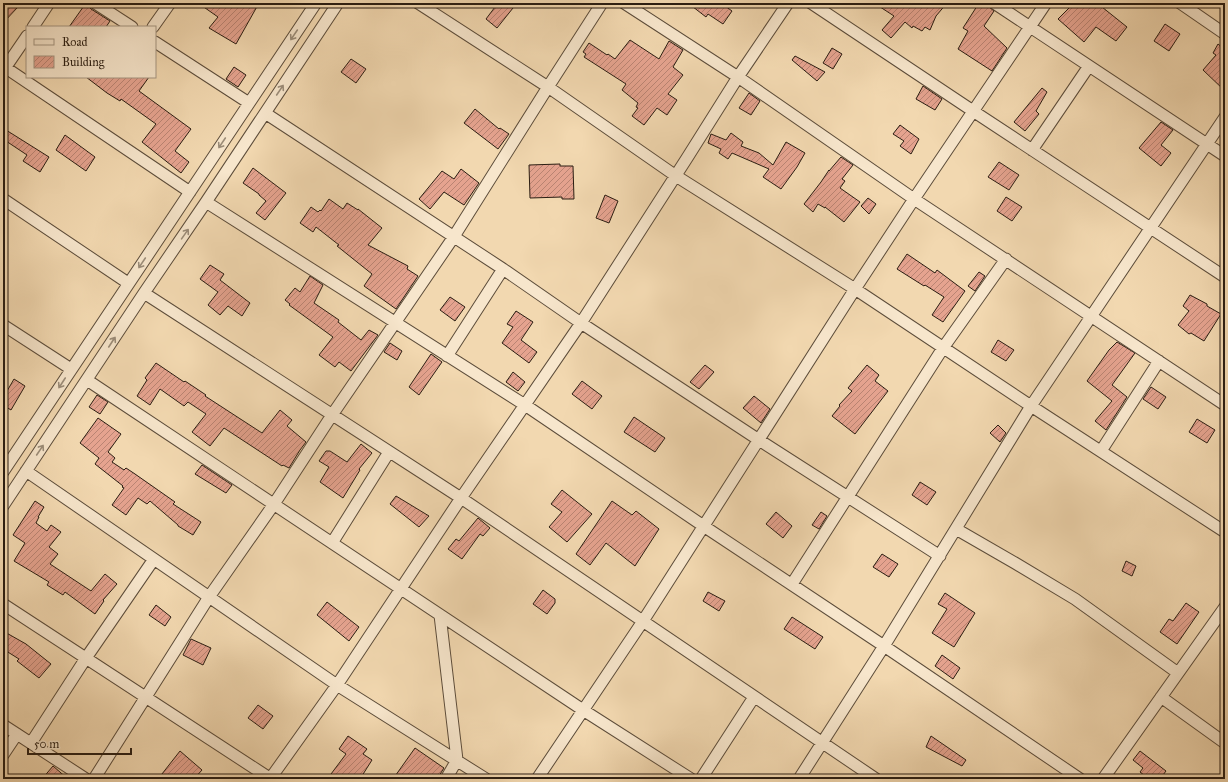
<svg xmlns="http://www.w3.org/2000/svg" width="1228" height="782" viewBox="0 0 1228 782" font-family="'IM FELL Great Primer',serif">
<defs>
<pattern id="building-hatch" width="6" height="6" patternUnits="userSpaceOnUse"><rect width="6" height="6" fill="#e5a38f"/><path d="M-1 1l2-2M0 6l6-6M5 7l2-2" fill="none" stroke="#ba8473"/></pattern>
</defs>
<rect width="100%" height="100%" fill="#f2d8b0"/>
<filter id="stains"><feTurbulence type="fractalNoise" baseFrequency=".005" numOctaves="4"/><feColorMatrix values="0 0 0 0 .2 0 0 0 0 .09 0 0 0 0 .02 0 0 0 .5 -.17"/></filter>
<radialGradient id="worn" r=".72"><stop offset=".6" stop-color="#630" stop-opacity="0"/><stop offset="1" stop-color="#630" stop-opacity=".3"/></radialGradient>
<path fill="url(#building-hatch)" stroke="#2a1d12" d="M3,3H9L17,8L3,23Z
M86,3L91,9L110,21L106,27H69Z
M198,3H259L236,44L209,28L218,17Z
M498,3H517L497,28L486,19Z
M688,3H721L732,11L723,24L708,14L706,17Z
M874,3H947L936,16L930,30L925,27L922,31L913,26L912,28L905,22L891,38L882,30L894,16Z
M979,3H987L988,6L994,11L984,26L1007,48L992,71L958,49L968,31L963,28Z
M1074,3H1097L1127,27L1116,41L1096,27L1084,42L1058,19Z
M1165,24L1180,34L1169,51L1154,41Z
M630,40L659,59L669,41L683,50L673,67L683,75L668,94L677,100L667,115L657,108L644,125L632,116L638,108L636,107L638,103L622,90L626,84L584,57L586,54L583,52L589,43L607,55L608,54L615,59Z
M1218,44L1223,48L1225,45V91L1203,70L1216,55L1213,53Z
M832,48L842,54L833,69L823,63Z
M795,56L825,72L817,81L792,60Z
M351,59L366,69L356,83L341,72Z
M234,67L246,75L238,87L226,79Z
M86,77H149L139,91L191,129L175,151L189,162L181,173L142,142L156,124L121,99L120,101L107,93Z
M923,86L942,99L935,110L916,99Z
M1042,88L1047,92L1036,111L1039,114L1025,131L1014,122Z
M749,93L760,101L751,115L739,108Z
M475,109L499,129L500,128L509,134L498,149L464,123Z
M1161,122L1173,130L1161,145L1171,153L1161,166L1139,148Z
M900,125L919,139L911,154L900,146L904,141L893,134Z
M6,130L49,157L40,172L23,161L27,155L3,139V135Z
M731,133L743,142L741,146L759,153L773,165L786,142L805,153L797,167L781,189L763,177L769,169L732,153L728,159L719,153L721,149L708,143L711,134L726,140Z
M65,135L95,157L86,171L56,150Z
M841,157L853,165L842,179L845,181L840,188L860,202L844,222L825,207V208L818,204L813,212L804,204L821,182L829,170V171Z
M999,162L1019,175L1009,190L988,177Z
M560,164V166H573L574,199H562V197L530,198L529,165Z
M253,168L286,193L265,220L256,213L266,201L259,195V194L243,183Z
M461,169L479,183L464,205L444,192L430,209L419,199L442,171L454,179Z
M605,195L618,201L609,223L596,218Z
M1006,197L1022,207L1012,221L997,211Z
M868,198L876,204L869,214L861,206Z
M329,199L343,209L347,203L358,210V209L382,228L368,245L408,266L407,269L418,276L396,309L364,286L372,274L337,246L339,245L316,227L313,232L300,223L311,207L318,212L320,210L321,211Z
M907,254L935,273L937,270L965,291L943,322L932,315L944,297L925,285L924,286L897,269Z
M210,265L224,274L220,280L250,303L242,316L228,306L220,315L208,305L218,292L200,279Z
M979,272L985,276L975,291L968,286Z
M310,276L323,285L314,303L339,320L338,322L361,340L369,330L378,335L351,371L339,362L335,367L319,355L333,337L289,305L290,304L285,300L295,288L300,292Z
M1190,295L1207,304V306L1221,314L1204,341L1191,333L1189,334L1178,325L1189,311L1183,306Z
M450,297L465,307L455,321L440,310Z
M516,311L533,322L521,340L537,352L529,363L502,343L513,327L507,324Z
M998,340L1014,350L1006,361L991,352Z
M1117,342L1135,353L1112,385L1127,397L1106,430L1095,421L1112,401L1087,381L1109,350Z
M390,343L402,351L397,360L384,352Z
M431,354L442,362L419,395L409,387Z
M156,363L184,382L185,381L206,395L205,396L262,433L280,410L292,420L287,426L306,442L300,450L289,468L283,465L282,466L224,428L210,446L192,432L206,414L188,402L184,406L160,389L150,405L137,396L147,380L145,378Z
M705,365L714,372L699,389L690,382Z
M867,365L879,375L875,381L888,391L855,434L832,416L840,406L839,405L852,391L848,388Z
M513,372L525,382L518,391L506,382Z
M14,379L25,386L11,410L3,405V398Z
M582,381L602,396L592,409L572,394Z
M1151,387L1166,397L1158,409L1143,399Z
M97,395L108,402L100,414L89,407Z
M754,396L770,409L761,423L743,408Z
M634,417L665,438L655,452L624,432Z
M98,418L121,434L108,452L115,458L112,462L124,470L126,468L135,474L175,502L173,504L201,522L193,535L178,526V525L150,501L147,504L138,498L126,515L112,505L124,488L122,487L123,486L95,464L99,458L80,443Z
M1197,419L1215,430L1207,443L1189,432Z
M998,425L1006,433L1000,442L990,433Z
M361,444L372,453L359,469L360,470L343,498L320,482L329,467L319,461L326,451H330L347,462Z
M202,465L232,485L226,493L195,474Z
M920,482L936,492L927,505L912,495Z
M562,490L592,514L567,542L549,527L562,512L551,504Z
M396,496L429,516L419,527L390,504Z
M35,501L44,507L38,517H39L36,523L47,531L51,525L61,532L49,547L58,554L50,564L91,591L105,574L117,584L103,600L104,601L95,614L65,592L63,595L47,585L49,582L14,561L25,543L13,535Z
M612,501L632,515L636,511L659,529L635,566L606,543L590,565L576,554Z
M776,512L792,526L783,538L766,524Z
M821,512L827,516L819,529L812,525Z
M478,518L490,528L483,536L480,534L462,559L448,549L456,539L459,541Z
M882,554L898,564L889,577L873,567Z
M1126,561L1136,566L1132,576L1122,571Z
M543,590L555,599V603L547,614L533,604Z
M708,592L725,601L719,611L703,601Z
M945,593L975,613L954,647L932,633L947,609L938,604Z
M327,602L359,627L349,641L317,615Z
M1186,603L1199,612L1177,644L1160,632L1169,619L1173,621Z
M156,605L171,617L165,626L149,615Z
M792,617L823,637L815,649L784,629Z
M3,631L26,644L51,664L39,678L17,661L19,659L3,649Z
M191,639L211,648L203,665L183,655Z
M942,655L960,668L953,679L935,666Z
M258,705L273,716L263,729L248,718Z
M348,736L367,749L363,754L372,760L360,779H338L331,774L346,754L339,749Z
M931,736L966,760L962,766L926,747Z
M415,748L444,768L437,779H393Z
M180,751L202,770L194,779H158Z
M1140,751L1166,771L1160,779H1149L1140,772L1143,768L1133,760Z
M53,766L68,779H42Z"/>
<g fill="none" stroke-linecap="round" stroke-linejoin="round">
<defs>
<path id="street" d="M95,3L132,27
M418,3L548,87L676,176L855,289L1031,406L1225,532
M624,3L738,77L914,199L1225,405
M811,3L973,111L1225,277
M994,3L1225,156
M1180,3L1225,34
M33,27L49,3
M153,27L170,3
M155,42L249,103
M3,66L190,192
M3,71L27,36
M265,113L503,269L581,323L759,440L940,556
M1032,150L1089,66
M3,199L128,283
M206,202L525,405L705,527L884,646L1080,779
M144,293L461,498L876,779
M3,325L71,369
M447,356L503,269
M87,380L583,710L691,779
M1101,451L1159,361
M26,471L337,685L486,779
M3,472L316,3
M3,506L144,293L206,202L338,3
M956,529L1015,563L1075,599L1178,673
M332,543L389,452
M792,584L943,348L1006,259
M3,604L271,779
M440,615L457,760L446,779
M1161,697L1225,743
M3,725L86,779
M31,743L86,658L154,559
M3,755L17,734
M94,779L209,597L274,504L332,415L453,238L548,87L602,3
M270,779L337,685L461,498L581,323L687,158L738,77L788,3
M537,779L643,621L855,289L914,199L1046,3
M701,779L754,697
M799,779L884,646L1031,406L1225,117
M1103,779L1225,607"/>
</defs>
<use href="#street" stroke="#5c4c3a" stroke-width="13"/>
<use href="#street" stroke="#f7e6cc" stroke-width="11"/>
</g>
<defs><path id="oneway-shaft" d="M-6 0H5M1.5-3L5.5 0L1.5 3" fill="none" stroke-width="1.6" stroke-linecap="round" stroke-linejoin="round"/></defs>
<g stroke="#9b8c78">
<use href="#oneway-shaft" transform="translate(294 35) rotate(124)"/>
<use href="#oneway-shaft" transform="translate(280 90) rotate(-56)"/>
<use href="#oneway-shaft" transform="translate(222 143) rotate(124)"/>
<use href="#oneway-shaft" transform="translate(185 234) rotate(-55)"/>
<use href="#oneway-shaft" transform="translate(142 263) rotate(124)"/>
<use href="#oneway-shaft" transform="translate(112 342) rotate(-57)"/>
<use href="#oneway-shaft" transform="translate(62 383) rotate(123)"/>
<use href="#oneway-shaft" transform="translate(40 450) rotate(-56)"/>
</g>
<rect width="1228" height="782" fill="none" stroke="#f2d8b0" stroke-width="16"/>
<rect x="4" y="4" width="1220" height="774" fill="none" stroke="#2a1d12" stroke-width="2"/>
<rect x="8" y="8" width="1212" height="766" fill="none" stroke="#2a1d12"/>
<rect x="26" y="26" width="130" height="52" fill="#f7e6cc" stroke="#a59682"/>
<rect x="34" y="39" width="20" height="6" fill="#f7e6cc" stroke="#a59682"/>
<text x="62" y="46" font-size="12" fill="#2a1d12">Road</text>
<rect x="34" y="56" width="20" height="12" fill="url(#building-hatch)" stroke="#a59682"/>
<text x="62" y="66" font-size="12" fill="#2a1d12">Building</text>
<path d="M28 748v6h103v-6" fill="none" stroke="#2a1d12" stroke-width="2"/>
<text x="34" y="748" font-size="12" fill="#2a1d12" stroke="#f7e6cc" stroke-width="3" paint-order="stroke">50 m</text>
<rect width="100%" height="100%" filter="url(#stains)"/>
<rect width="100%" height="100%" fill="url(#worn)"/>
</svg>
